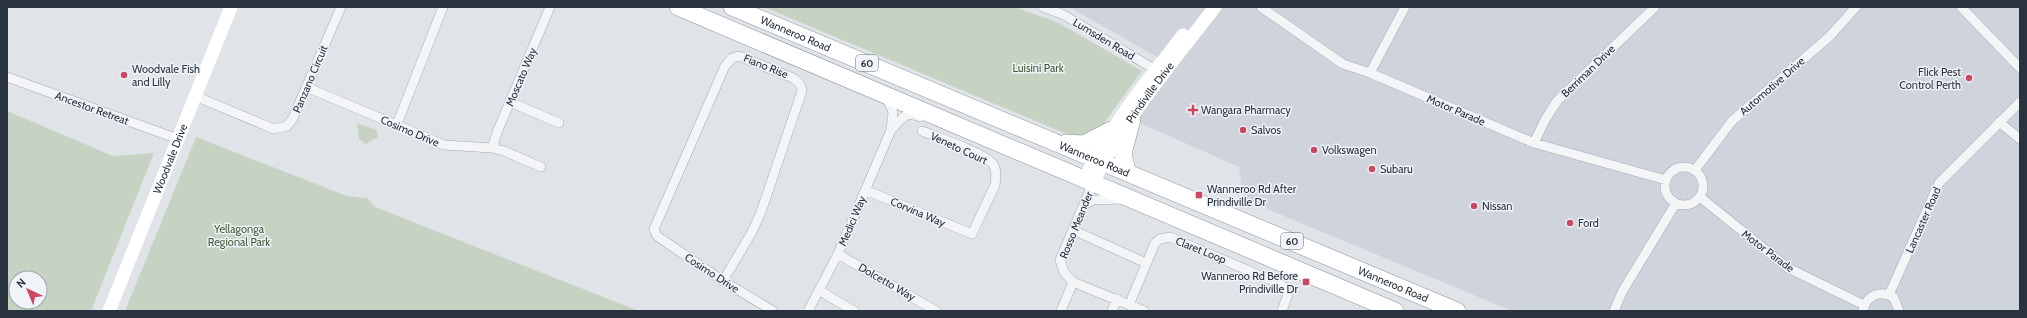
<svg xmlns="http://www.w3.org/2000/svg" width="2027" height="318" viewBox="0 0 2027 318" font-family="Cabin,sans-serif">
<rect width="100%" height="100%" fill="#e0e4e9"/>
<path fill="#cfd3db" d="M1069,7H2020V311H1512L1243,199L1239,167L1126,117L1157,57Z"/>
<path fill="#c7d3c2" fill-rule="evenodd" d="M764,7H1015L1059,23L1142,71L1102,126L1095,146Z
M7,111L113,156L154,153L91,311H7ZM16,278H40V302H16Z
M357,123L377,130L378,137L366,144L359,139Z
M196,137L347,196L367,198L375,207L639,311H125Z"/>
<g fill="none" stroke-linecap="round" stroke-linejoin="round">
<defs>
<path id="street" d="M1043,7L1064,15L1159,72
M1261,7L1343,64L1370,73L1534,143L1666,180
M1961,7L2020,68
M1370,73L1405,7
M7,77L178,139
M306,87L444,145L492,148L504,151L541,167
M195,96L274,129L287,126L293,118L341,7
M510,102L559,123
M1999,122L2020,139
M397,124L443,7
M892,129C901,120 905,110 920,117
M1534,143L1545,120L1557,101L1655,7
M492,148L498,130L550,7
M1665 186a19 19 0 1 1 38 0a19 19 0 1 1-38 0Z
M1695,170L1732,121L1830,36L1856,7
M1093,183L1060,260L1064,272L1073,282L1144,311
M865,190L972,234L995,185C996,178 997,170 993,164C985,153 937,137 922,131
M1700,197L1788,268L1864,305
M1083,206L1093,200L1122,199
M1073,230L1146,263
M838,254L936,311
M723,281L752,232L761,212L802,91L800,84L793,78L739,56L732,58L725,66L654,229L657,236L723,281L773,311
M820,291L854,311
M1889,295L1939,183L2020,102
M1129,305L1155,243L1160,239L1170,237L1280,284L1283,286L1288,294L1282,311
M808,311L838,254L891,130L893,112L886,96
M1061,311L1073,282
M1112,311L1117,299
M1614,311L1622,292L1676,203
M1863,311C1866,295 1881,289 1894,298L1899,311"/>
<g id="highway">
<path d="M678,7L1395,311"/>
<path id="s3" d="M732,7L1457,311"/>
<path d="M1066,143L1084,144L1111,130"/>
<path d="M1127,171L1123,154L1132,119"/>
</g>
</defs>
<use href="#street" stroke="#a5abb3" stroke-width="10"/>
<use href="#highway" stroke="#88929f" stroke-width="18"/>
<use href="#street" stroke="#f3f5f7" stroke-width="9"/>
<g stroke="#fff" stroke-width="13">
<path d="M1084,180C1110,126 1147,81 1183,35"/>
<path id="s1" d="M1093,183C1124,119 1172,63 1215,7"/>
<path id="s2" d="M109,311L231,7"/>
</g>
<use href="#highway" stroke="#fff" stroke-width="17"/>
</g>
<g fill="#cc4862" stroke="#f0f3f7" stroke-width="1.5">
<circle cx="124" cy="75" r="4"/>
<circle cx="1969" cy="78" r="4"/>
<path d="M1191 104h4v4h4v4h-4v4h-4v-4h-4v-4h4z"/>
<circle cx="1243" cy="130" r="4"/>
<circle cx="1314" cy="150" r="4"/>
<circle cx="1372" cy="169" r="4"/>
<rect x="1195" y="191" width="8" height="8" rx="2"/>
<circle cx="1474" cy="206" r="4"/>
<circle cx="1570" cy="223" r="4"/>
<rect x="1302" y="278" width="8" height="8" rx="2"/>
</g>
<g text-anchor="middle" dominant-baseline="central" stroke-width="3" stroke-linejoin="round" paint-order="stroke">
<g fill="#f0f3f7" stroke="#656d77" stroke-width="1">
<rect x="856" y="55" width="22" height="16" rx="3"/>
<rect x="1281" y="233" width="22" height="16" rx="3"/>
</g>
<g font-size="10" font-weight="bold" fill="#293340">
<text x="867" y="63">60</text>
<text x="1292" y="241">60</text>
</g>
<g font-size="11" fill="#293340" stroke="#f0f3f7">
<text stroke="none"><textPath href="#s3" startOffset="69">Wanneroo Road</textPath></text>
<text transform="translate(1104 39) rotate(31)">Lumsden Road</text>
<text transform="translate(766 66) rotate(22)">Fiano Rise</text>
<text transform="translate(1588 71) rotate(-44)">Berriman Drive</text>
<text transform="translate(521 77) rotate(-67)">Moscato Way</text>
<text transform="translate(310 79) rotate(-67)">Panzano Circuit</text>
<text transform="translate(1772 86) rotate(-41)">Automotive Drive</text>
<text stroke="none"><textPath href="#s1" startOffset="107">Prindiville Drive</textPath></text>
<text transform="translate(92 108) rotate(20)">Ancestor Retreat</text>
<text transform="translate(1456 110) rotate(23)">Motor Parade</text>
<text transform="translate(410 131) rotate(23)">Cosimo Drive</text>
<text transform="translate(959 148) rotate(25)">Veneto Court</text>
<text stroke="none"><textPath href="#s3" startOffset="393">Wanneroo Road</textPath></text>
<text stroke="none"><textPath href="#s2" startOffset="164">Woodvale Drive</textPath></text>
<text transform="translate(918 212) rotate(23)">Corvina Way</text>
<text transform="translate(1923 220) rotate(-66)">Lancaster Road</text>
<text transform="translate(852 221) rotate(-67)">Medici Way</text>
<text transform="translate(1076 225) rotate(-68)">Rosso Meander</text>
<text transform="translate(1201 250) rotate(22)">Claret Loop</text>
<text transform="translate(1768 251) rotate(37)">Motor Parade</text>
<text transform="translate(712 273) rotate(33)">Cosimo Drive</text>
<text transform="translate(887 282) rotate(30)">Dolcetto Way</text>
<text stroke="none"><textPath href="#s3" startOffset="717">Wanneroo Road</textPath></text>
</g>
<g font-size="11" fill="#3f5c37" stroke="#f0f3f7">
<text x="1038" y="68">Luisini Park</text>
<text x="239" y="229">Yellagonga<tspan x="239" dy="13">Regional Park</tspan></text>
</g>
<g font-size="11" fill="#293340" stroke="#f0f3f7" text-anchor="start">
<text x="132" y="69">Woodvale Fish<tspan x="132" dy="13">and Lilly</tspan></text>
<text x="1961" y="72" text-anchor="end">Flick Pest<tspan x="1961" dy="13">Control Perth</tspan></text>
<text x="1201" y="110">Wangara Pharmacy</text>
<text x="1251" y="130">Salvos</text>
<text x="1322" y="150">Volkswagen</text>
<text x="1380" y="169">Subaru</text>
<text x="1207" y="189">Wanneroo Rd After<tspan x="1207" dy="13">Prindiville Dr</tspan></text>
<text x="1482" y="206">Nissan</text>
<text x="1578" y="223">Ford</text>
<text x="1298" y="276" text-anchor="end">Wanneroo Rd Before<tspan x="1298" dy="13">Prindiville Dr</tspan></text>
</g>
</g>
<rect width="2027" height="318" fill="none" stroke="#293340" stroke-width="16"/>
<g transform="translate(28 290) rotate(316)"><circle r="19" fill="#f0f3f7" stroke="#a0a6ae"/>
<path d="M0-3L7 15L0 10L-7 15Z" fill="#cc4862"/>
<text y="-6" font-size="11" font-weight="bold" text-anchor="middle" fill="#293340">N</text>
</g>
</svg>
